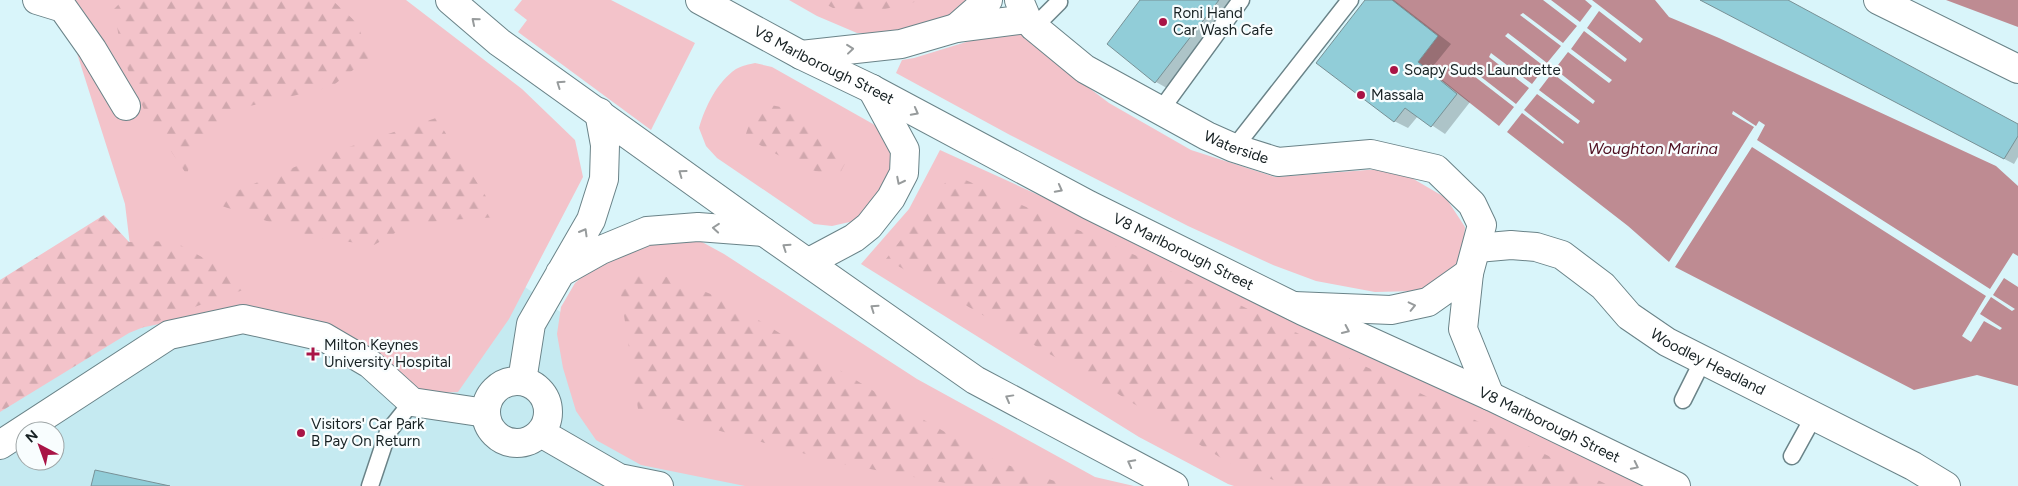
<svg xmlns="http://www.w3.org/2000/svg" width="2018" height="486" viewBox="0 0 2018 486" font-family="Figtree,sans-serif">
<defs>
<pattern id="forest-firs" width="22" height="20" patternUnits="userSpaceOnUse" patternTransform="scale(1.25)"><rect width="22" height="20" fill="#f3c3ca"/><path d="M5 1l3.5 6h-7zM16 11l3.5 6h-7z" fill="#d0a7ad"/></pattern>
</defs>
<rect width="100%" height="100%" fill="#d9f5fa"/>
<path fill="#c5eaf1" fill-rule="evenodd" d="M266,202L505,273L600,340L909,486H0V368ZM25,431H55V461H25Z"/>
<path fill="#f3c3ca" d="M60,0H406L522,89L575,140L583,177L509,319L458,392L422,394L237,308L140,328L125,204Z
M522,0H611L695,43L651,130L518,32L527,20L514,10Z
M789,0H974L943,21L890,34L857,33L817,16Z
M1027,34L1056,63L1109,103L1191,150L1275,177L1380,169L1405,174L1446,198L1465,227L1463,255L1445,278L1416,291L1375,292L1316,281L1273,265L1188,226L1010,135L896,73L902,60L914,58L989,35Z
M755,63L772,67L873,124L887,136L893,156L891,182L875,204L854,221L832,226L814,224L717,158L706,146L699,128C705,107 717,82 736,69C741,66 750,64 755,63Z
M940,150L1194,266L1649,486H1234L1228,484L1139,437L861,264L909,209Z
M656,242H702L724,254L917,379L1095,477L1134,486H745L641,465L596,440L576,411L563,368L557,334L561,307L575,283L594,267Z"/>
<path fill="url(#forest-firs)" d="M123,0H332L357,23L370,57L331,87L250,106L196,139L187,175L145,112L122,55L114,9Z
M817,0H923L881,10L833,8Z
M756,102L801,111L849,156L838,177L800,167L745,137Z
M436,118L499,217L448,220L409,225L374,245L317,238L210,202L319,157Z
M952,174L1164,268L1610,486H1291L1234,466L1110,389L886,259Z
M104,215L129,242L173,241L218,266L246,289L183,311L129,333L0,412V280Z
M657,273L726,300L880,395L996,461L1069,486H962L843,464L638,409L621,295L627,277Z"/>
<path fill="#be8b92" d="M1392,0H1543L1577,26L1563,43L1523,13L1520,15L1561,46L1547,63L1508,33L1505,36L1545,67L1532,84L1491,53L1489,57L1529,88L1516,104L1476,73L1474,76L1514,107L1499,126L1418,62L1438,36Z
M1551,0H1585L1592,6L1580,22Z
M1592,0H1655L1669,17L1719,38L1996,166L2018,186V256L2013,253L1990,289L1757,140L1765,125L1759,121L1756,126L1733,111L1732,114L1754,127L1669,262L1628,226L1507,132L1522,113L1563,144L1564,142L1524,110L1537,94L1578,124L1580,121L1539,90L1552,73L1593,104L1595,101L1555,69L1568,52L1609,83L1612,80L1571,49L1584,31L1625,62L1627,59L1587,28L1599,11L1640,43L1643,39Z
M1946,0H2018V27Z
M1752,147L1986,296L1962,336L1971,342L1984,321L2000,330L2002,328L1980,314L1991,297L2012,311L2015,309L1993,295L2004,278L2018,287V386L1977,375L1914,390L1675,267Z"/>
<path fill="#0003" d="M1142,0H1242L1172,91L1156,82L1109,44Z
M1366,0H1394L1451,44L1430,70L1470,102L1445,134L1418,116L1408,128L1394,121Z
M1701,0H1785L2018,125V157L2014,164Z"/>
<path fill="#91cdd8" stroke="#789196" d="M1140,0H1219L1155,83L1107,44Z
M1365,0H1392L1438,36L1418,62L1457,94L1431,127L1405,108L1394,122L1316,63Z
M1700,0H1788L2018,124V136L2004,159Z
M95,470L170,486H91Z"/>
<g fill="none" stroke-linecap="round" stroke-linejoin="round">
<defs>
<path id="service" d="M1034,27L1059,2L1058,0
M1160,111L1241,0
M1234,148L1350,0
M1683,400L1703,360
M1792,456L1814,416
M370,486L388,432L412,402"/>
<g id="minor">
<path d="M37,0L63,8L92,49L126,106"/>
<path id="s1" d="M1019,0L1027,19L1034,27L1085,69L1207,136L1234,148L1278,162L1371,154L1436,169L1472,204L1482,225L1469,273"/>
<path d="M1878,0L2018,69"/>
<path d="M956,28L988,0"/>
<path d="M801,55L901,44L956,28L1027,19"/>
<path id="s2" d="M1477,248L1511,245L1536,247L1562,255L1603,286L1629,316L1667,342L1913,466L1946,486"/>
<path d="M1294,306L1391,310L1428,302L1469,273L1463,329L1490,396"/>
<path d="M0,445L169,335L243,319L324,337L370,364L412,402L486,413"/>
</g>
<path id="tertiary" d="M560,273L601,250L647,231L698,227L764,232
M486 412a31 31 0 1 1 62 0a31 31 0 1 1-62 0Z
M522,381L531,324L591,220L604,179L605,145L599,112
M541,433L619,478L659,486"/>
<g id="secondary">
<path d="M450,0L499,42L764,232L975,380L1174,486"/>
<path id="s3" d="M700,0L801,55L872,89L1089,205L1303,311L1490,396L1676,486"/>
<path d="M809,262L854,238L869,226L891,198L904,173L905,150L872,89"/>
</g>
</defs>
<use href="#service" stroke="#6a8388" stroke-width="19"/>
<use href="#minor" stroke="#6a8388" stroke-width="30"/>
<use href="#tertiary" stroke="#6a8388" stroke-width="30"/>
<use href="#secondary" stroke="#6a8388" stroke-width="30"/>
<use href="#service" stroke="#fff" stroke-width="16"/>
<use href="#minor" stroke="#fff" stroke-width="28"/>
<use href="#tertiary" stroke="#fff" stroke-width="28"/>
<use href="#secondary" stroke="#fff" stroke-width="28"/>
</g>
<defs><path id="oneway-chevron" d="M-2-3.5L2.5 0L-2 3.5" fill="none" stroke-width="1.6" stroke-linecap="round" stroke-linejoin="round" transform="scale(1.25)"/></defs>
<g stroke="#979b9c">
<use href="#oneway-chevron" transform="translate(475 21) rotate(-140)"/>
<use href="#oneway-chevron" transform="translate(850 49) rotate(-6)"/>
<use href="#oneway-chevron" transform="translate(560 84) rotate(-145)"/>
<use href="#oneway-chevron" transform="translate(915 112) rotate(28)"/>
<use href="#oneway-chevron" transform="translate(682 173) rotate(-144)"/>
<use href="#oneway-chevron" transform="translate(900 181) rotate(117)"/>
<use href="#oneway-chevron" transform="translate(1059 189) rotate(28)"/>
<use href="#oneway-chevron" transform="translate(716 228) rotate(-175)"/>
<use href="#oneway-chevron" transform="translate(584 232) rotate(-60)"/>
<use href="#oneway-chevron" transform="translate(786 247) rotate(-146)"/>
<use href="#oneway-chevron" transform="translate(1412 306) rotate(-13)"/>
<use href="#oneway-chevron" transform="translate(874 308) rotate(-145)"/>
<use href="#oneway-chevron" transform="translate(1346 330) rotate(25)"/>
<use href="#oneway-chevron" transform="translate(1009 398) rotate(-151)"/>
<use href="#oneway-chevron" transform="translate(1131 463) rotate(-152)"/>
<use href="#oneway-chevron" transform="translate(1635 466) rotate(26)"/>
</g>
<g fill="#a91446" stroke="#f8fdfe" stroke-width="2">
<circle cx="1163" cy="22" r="5"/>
<circle cx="1394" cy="70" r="5"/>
<circle cx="1361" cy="95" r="5"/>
<path d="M310.5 346.5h5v5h5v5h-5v5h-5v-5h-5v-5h5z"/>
<circle cx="301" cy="433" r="5"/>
</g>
<g text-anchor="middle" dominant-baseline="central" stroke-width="4.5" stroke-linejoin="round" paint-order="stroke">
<g font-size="15" fill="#172123" stroke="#f8fdfe" text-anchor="start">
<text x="1173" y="13">Roni Hand<tspan x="1173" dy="17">Car Wash Cafe</tspan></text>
<text x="1404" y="70">Soapy Suds Laundrette</text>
<text x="1371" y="95">Massala</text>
<text x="324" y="345">Milton Keynes<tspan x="324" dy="17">University Hospital</tspan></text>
<text x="311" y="424">Visitors' Car Park<tspan x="311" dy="17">B Pay On Return</tspan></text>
</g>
<g font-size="15" fill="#172123" stroke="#f8fdfe">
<text stroke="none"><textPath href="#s3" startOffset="140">V8 Marlborough Street</textPath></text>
<text stroke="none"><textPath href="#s1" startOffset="268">Waterside</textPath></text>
<text stroke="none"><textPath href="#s3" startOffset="545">V8 Marlborough Street</textPath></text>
<text stroke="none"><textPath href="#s2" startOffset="269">Woodley Headland</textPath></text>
<text stroke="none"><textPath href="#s3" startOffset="950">V8 Marlborough Street</textPath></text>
</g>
<g font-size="16" font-style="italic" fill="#4f1021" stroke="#f8fdfe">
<text x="1653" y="148">Woughton Marina</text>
</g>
</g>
<g transform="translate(40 446) rotate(319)"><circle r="24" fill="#f8fdfe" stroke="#9ea5a6"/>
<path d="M0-4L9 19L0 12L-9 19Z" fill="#a91446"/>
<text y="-8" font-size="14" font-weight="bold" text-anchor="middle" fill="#172123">N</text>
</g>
</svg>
